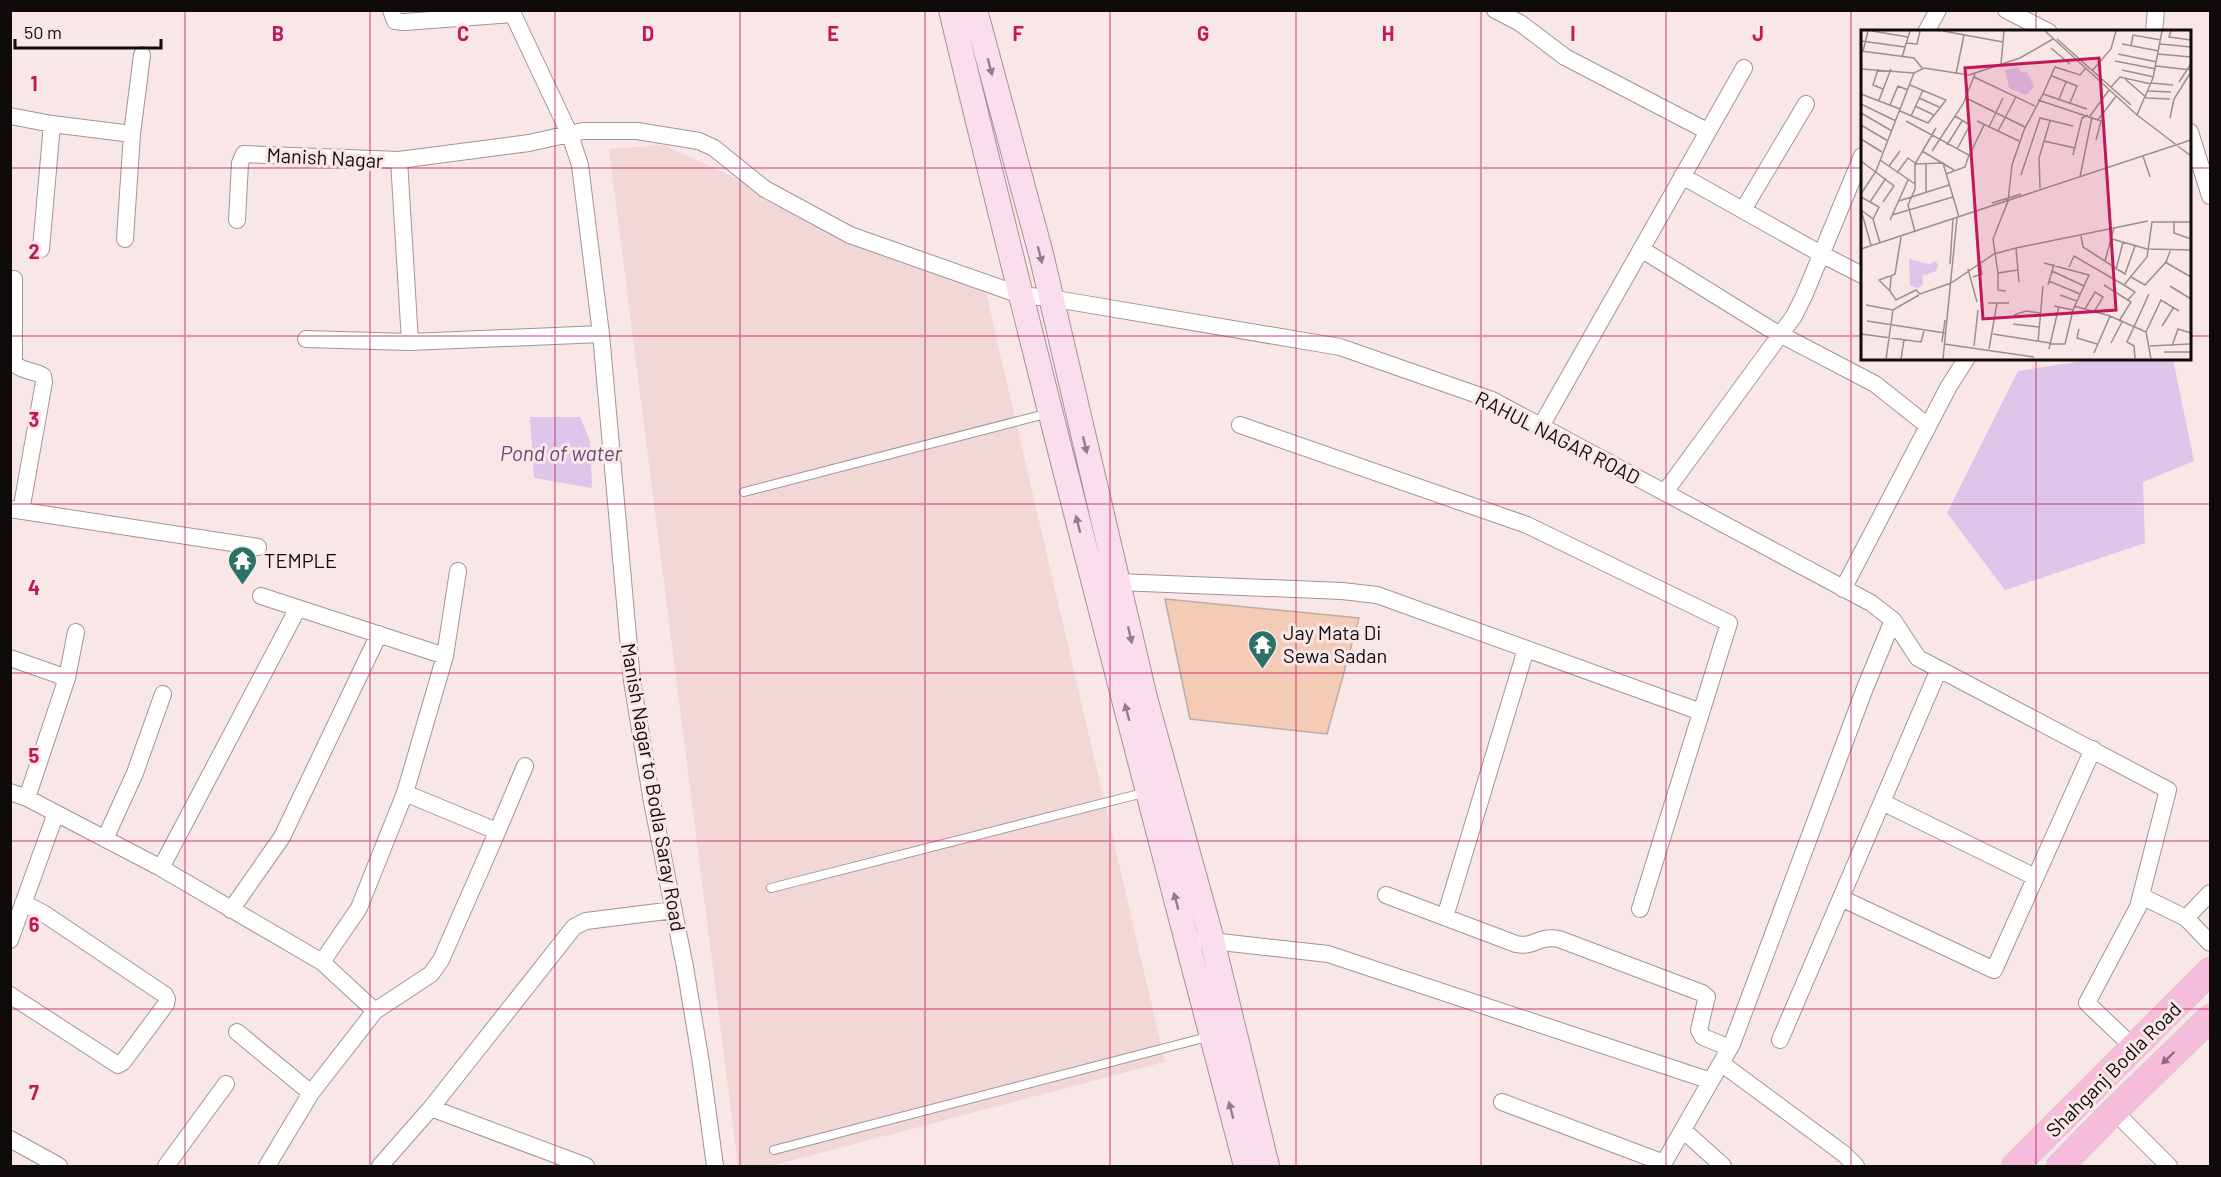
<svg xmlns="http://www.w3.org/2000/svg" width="2221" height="1177" viewBox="0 0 2221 1177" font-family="Barlow,sans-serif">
<rect width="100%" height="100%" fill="#f8e7e6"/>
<path fill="#f1d8d7" d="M664,145L986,293L1165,1062L771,1166H738L609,149Z"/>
<path fill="#ddc6e9" d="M2103,358L2173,359L2194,461L2143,482L2145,543L2005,590L1947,513L2018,371Z
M530,417H580L590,441L592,488L534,478Z"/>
<path fill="#f4ccb6" stroke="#bbada6" stroke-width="1.5" d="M1165,599L1359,618L1327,734L1190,719Z"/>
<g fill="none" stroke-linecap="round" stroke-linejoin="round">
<defs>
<path id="service" d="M744,492L1049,413
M771,888L1147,792
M774,1150L1211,1036"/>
<path id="minor" d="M391,10L395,21L404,22L512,14
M1495,10L1520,23L1565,57L1707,131
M2006,10L2049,32
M1926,32L1938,10
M2154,32L2156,10
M10,116L52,124L132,134
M2190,132L2210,196
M399,160L529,143L583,131H637L699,141L714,148L765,189L850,235L1020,295L1050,298L1340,347L1492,400L1871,603L1893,620L1918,658L1939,669
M1682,176L1821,254L1862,275
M1743,210L1806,104
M237,220L240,163L244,154L399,160L410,342
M125,239L132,134L142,55
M41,249L52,124
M1641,249L1770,329L1875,384L1928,426
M14,279V363C22,372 34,370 43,376L44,382L21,511
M601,334L632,681L652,802L685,967L701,1063L715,1166
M306,339L410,342L601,334L580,165L570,135L511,10
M1240,425L1527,525L1729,623L1640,909
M1541,426L1744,68
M1665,492L1794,316L1804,296L1862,156
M10,509L258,547
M1118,582L1342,591L1377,595L1701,712
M1843,589L1949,386L1967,358
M261,596L445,656
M10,658L67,678
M10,792L27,798L161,868L322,962L359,908L405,793L445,656L458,571
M27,798L67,678L76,632
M1882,802L2035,877
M495,837L525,766
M105,839L135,773L163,694
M161,868L298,608
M1386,895L1516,944C1535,948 1538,935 1559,939L1702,993L1707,997L1706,1000L1699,1030L1703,1037L1730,1048
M2141,896L2186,918L2210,943
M1841,898L1994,970L2093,749
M231,910L282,837L379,634
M1445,917L1526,649
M2186,918L2210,893
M10,940L56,813
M1202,940L1328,954L1711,1081
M322,962L375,1011
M10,995L118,1065L123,1062L166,1004L167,999L165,995L43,913L23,903
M237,1032L311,1093
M1780,1040L1939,669L2168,790L2138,907L2087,1003L2134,1048
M1721,1063L1844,1154L1856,1166
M1502,1102L1664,1163
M431,1108L586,1166
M2114,1111L2169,1166
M1683,1130L1723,1166
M10,1139L59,1166
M166,1166L226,1084
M267,1166L311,1093L375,1011L431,974L441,960L495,837L496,833L494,830L405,793
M380,1166L431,1108L574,927L586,921L674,910
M1662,1166L1732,1044L1865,688L1893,620"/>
<path id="secondary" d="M951,10C1044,397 1145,782 1246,1166
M975,10L1041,254L1145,698L1212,940L1267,1166"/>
<path id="primary" d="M2015,1166L2210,971
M2060,1166L2114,1111L2210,1018"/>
</defs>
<use href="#service" stroke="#a49494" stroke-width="10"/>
<use href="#minor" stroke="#a49494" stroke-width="18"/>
<use href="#secondary" stroke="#a49494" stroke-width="26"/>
<use href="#primary" stroke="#cac9c9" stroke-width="28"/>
<use href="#service" stroke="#fff" stroke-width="8"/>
<use href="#minor" stroke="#fff" stroke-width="16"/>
<use href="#secondary" stroke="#fadeee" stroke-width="24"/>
<use href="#primary" stroke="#f6bcdc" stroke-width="27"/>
</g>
<defs><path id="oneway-solid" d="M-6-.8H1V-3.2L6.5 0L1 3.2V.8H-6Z" transform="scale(1.5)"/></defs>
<g fill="#917f88">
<use href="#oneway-solid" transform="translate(990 67) rotate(75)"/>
<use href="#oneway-solid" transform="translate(1040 255) rotate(76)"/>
<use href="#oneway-solid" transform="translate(1085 445) rotate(77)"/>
<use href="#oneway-solid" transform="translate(1078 524) rotate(-104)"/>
<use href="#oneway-solid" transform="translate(1130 635) rotate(77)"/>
<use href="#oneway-solid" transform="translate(1127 712) rotate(-105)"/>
<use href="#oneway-solid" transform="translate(1176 901) rotate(-105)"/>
<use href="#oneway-solid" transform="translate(1231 1110) rotate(-105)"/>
</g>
<use fill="#8e6c7e" href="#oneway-solid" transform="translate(2168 1058) rotate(136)"/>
<path fill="none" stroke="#c2185b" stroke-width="1.5" stroke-opacity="0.55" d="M185,10V1166M370,10V1166M555,10V1166M740,10V1166M925,10V1166M1110,10V1166M1296,10V1166M1481,10V1166M1666,10V1166M1851,10V1166M2036,10V32M10,168H1862M2190,168H2210M10,336H1862M2190,336H2210M2036,358V1166M10,504H2210M10,673H2210M10,841H2210M10,1009H2210"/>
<defs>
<symbol id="temple-pin" viewBox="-11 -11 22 30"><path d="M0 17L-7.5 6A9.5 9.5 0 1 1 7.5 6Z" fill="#2b7165" stroke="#f8e7e6"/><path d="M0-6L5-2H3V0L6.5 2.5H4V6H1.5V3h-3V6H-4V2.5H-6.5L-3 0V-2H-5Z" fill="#fff"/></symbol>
</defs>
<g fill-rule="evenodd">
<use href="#temple-pin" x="226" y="544" width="33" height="45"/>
<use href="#temple-pin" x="1246" y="628" width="33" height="45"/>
</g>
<g text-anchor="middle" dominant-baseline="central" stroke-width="6" stroke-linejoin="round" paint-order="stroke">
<g font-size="20" fill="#100b0b" stroke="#f8e7e6">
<text transform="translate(325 157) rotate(3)">Manish Nagar</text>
<text transform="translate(1558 437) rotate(27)">RAHUL NAGAR ROAD</text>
<text transform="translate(654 787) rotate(80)">Manish Nagar to Bodla Saray Road</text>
<text transform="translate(2113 1069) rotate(-45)">Shahganj Bodla Road</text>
</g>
<g font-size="20" fill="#100b0b" stroke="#f8e7e6" text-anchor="start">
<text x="264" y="560">TEMPLE</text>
<text x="1283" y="632">Jay Mata Di<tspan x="1283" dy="23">Sewa Sadan</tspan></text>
</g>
<g font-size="21" font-style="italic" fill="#684878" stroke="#f8e7e6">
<text x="561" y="452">Pond of water</text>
</g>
</g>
<g transform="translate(1861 30)">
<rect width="330" height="330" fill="#f8e7e6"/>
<path d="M157,37L160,42H166L173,57L165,65L148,58L144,40ZM48,229L68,234L75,231L77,236L75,241L61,246L62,255L57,258L49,256Z" fill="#ddc6e9"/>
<path fill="none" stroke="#9b8f8e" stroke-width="1.5" d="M11,1L47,7M82,1L142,12M184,1L276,85L330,126M310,1L308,7L330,10M196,9L270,75M0,11L44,17M45,13L56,14L59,1M261,14L298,21M299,14L330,17M270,16L272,5L300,10M190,18L209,34M0,21L53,28L61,38M2,21L7,1M257,24L296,32M297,24L330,27M41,27L49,1M254,31L295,39M140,34L143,1M295,36L330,40M0,39L53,43L63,38L108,45L159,28L192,9M17,39L12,55L22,59M224,39L219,45L194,37L182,64L226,79M261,40L293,47M231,41L250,19L255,1M95,44L103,5M191,46L216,56L209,73M113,47L174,76M264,49L286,68L309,69M318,52L330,34M290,53L312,55M250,57L259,47L290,54M287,61L310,62M0,64L39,79M58,68L78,77M105,68L164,97M198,69L205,52M18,70L30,39M177,70L243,92M0,74L35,91M29,75L37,56L47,60M54,76L73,85M39,81L67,93L85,70L49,55M0,83L31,101M276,85L292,48L301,1M50,86L62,60M94,86L109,95L96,119M229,86L248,60M309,88L313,69L330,42M237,90L255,66M45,91L108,125L104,137L85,144M116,91L158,111M0,95L27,111M128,97L142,68M137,101L155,67M0,109L21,122M235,110L240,91M183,111L214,118M86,115L101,91M61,121L93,140M71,121L102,74L114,44M212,125L221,88L227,85M108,126L123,95M282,126L289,147M19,130L54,154M0,131L33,156L22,172M54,134L82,133L98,187M65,134V162M28,136L39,121M36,143L47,128L54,133M160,145L179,88L212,96M219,147L231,87M179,158L178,128L189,91M0,164L15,141L53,43M0,167L18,177L12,189M38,171L88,155M9,172L25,148M131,173L160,164M0,180L12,189L19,213M0,180L10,215M31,185L92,167M29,190L47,150M313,191V203L330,209M54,202L47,175L54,159V134L75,98M220,206L222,217L264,244L274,216M40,207L34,244L30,246L29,261L35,270L55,260L59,264L90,253L133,224L155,218L158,252M251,209L286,219L330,220M155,218L287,191M0,219L330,110M244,231L253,198M304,232L330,247M183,233L228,245L212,280L204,314H189M89,234L92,189M208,237L213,226L263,255L286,227L291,192H330M107,239L116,272M255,240L262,212M191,241L223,256M137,243L132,209L147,171L151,135L163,100L182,64M112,247L121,244L119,231M270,247L284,255L305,232L310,219M188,251L219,264M187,255L193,234M243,255L270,272L258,291M263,255L274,262L267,270M309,256L330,269M29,261L18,250L29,246M145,261L137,260V243L157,240M199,265L216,271M127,273H148M5,275L32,280L58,265M193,276L212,280M213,276L249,286L233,323M224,279L234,262L242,267L233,282M153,285L165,281L179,283M249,286L285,302M6,291L84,303M152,294L178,297M301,296L313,277M218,299L216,308L236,314M0,304L60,312L63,301M132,304L189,313M81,312L84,290M177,312L182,256M250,313L261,292M83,314L173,327M113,316L117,280M289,316L328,314M311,316L317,299L330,303M128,319L136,273M188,319L198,276M303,322H330M25,329L32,280M40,329L43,310M82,329L96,188M274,329L273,316L266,312L288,264M290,329L285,302L300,270L318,281"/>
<path fill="#c2185b" fill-opacity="0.15" stroke="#c2185b" stroke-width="3" d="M238,28L255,280L122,289L104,38Z"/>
<rect width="330" height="330" fill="none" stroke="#100b0b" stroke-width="3"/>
</g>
<g font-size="20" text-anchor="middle" font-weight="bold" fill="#c2185b" stroke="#f8e7e6" stroke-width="6" stroke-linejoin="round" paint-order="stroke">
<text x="278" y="41">B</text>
<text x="463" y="41">C</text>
<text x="648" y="41">D</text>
<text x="833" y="41">E</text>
<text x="1018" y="41">F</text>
<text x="1203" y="41">G</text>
<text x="1388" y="41">H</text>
<text x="1573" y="41">I</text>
<text x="1758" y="41">J</text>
<text x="34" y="91">1</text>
<text x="34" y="259">2</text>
<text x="34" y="427">3</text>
<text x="34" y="595">4</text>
<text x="34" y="763">5</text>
<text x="34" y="932">6</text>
<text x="34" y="1100">7</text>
</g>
<rect width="2221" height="1177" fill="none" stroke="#100b0b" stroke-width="24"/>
<path d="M15 39v9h146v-9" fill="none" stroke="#100b0b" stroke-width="3"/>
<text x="24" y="39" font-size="18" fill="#100b0b" stroke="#f8e7e6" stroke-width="4.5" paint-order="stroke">50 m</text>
</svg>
